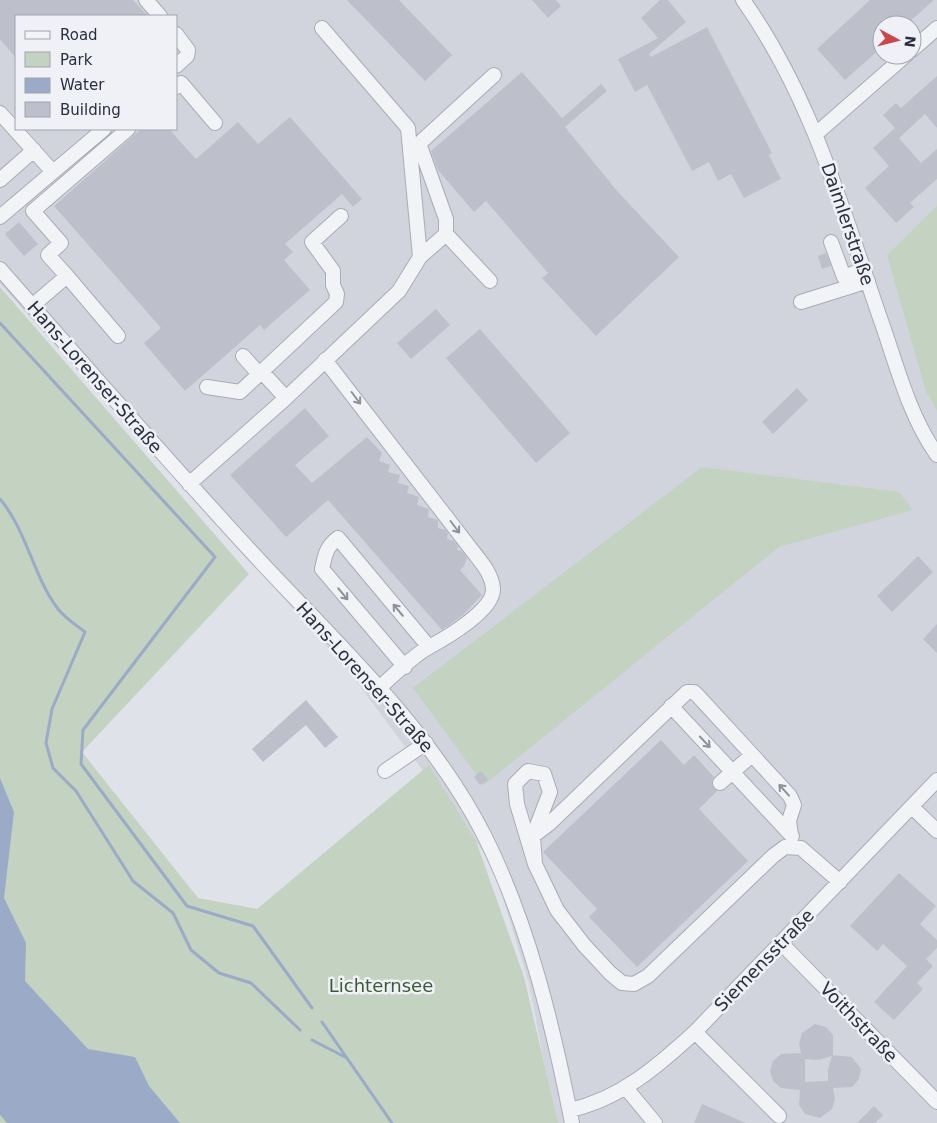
<svg xmlns="http://www.w3.org/2000/svg" width="937" height="1123" viewBox="0 0 937 1123" font-family="'DejaVu Sans',sans-serif">
<rect width="100%" height="100%" fill="#dfe2e8"/>
<path fill="#d1d4dd" fill-rule="evenodd" d="M0,0H937V1123H556L529,984L493,865L345,666L0,284ZM16,16H176V129H16ZM882,25H912V55H882Z"/>
<path fill="#c3d2c1" d="M937,206V410L926,392L887,255Z
M0,287L249,574L82,752L198,898L257,909L429,765L476,841L524,977L558,1123H0Z
M702,467L899,492L913,510L779,547L484,785L413,688Z"/>
<path fill="#9babc7" d="M0,778L14,812L4,898L26,943L25,981L88,1049L135,1057L149,1086L180,1123H7L0,1115Z"/>
<g fill="none" stroke-linecap="round" stroke-linejoin="round">
<path stroke="#9babc7" stroke-width="3" d="M0,323L215,557L83,730L81,764L187,906L253,926L312,1008
M0,499C27,531 33,576 58,609C65,618 76,625 85,632L52,709L46,743L53,768L76,791L133,881L173,913L191,950L219,973L251,983L300,1030
M322,1022L392,1123
M312,1040L347,1058"/>
</g>
<path fill="#bdc0cb" fill-rule="evenodd" d="M0,0H133L148,16H16V58L0,39Z
M347,0H399L452,55L425,81Z
M532,0H556L561,6L548,18Z
M660,0H668L686,22L649,54L651,57L707,27L772,153L769,155L781,179L744,198L731,174L718,181L709,162L692,171L647,85L635,92L618,59L658,38L641,18Z
M870,0H934L906,25H882V47L845,80L817,49Z
M522,72L562,118L601,84L607,91L565,127L618,192L679,257L596,336L542,278L548,273L486,201L474,212L438,170L431,151Z
M937,76V128L925,114L899,138L921,163L937,149V179L910,203L914,207L896,223L865,188L889,166L873,148L895,128L883,115L896,103L901,108Z
M290,117L362,199L353,207L342,194L285,244L293,252L284,260L310,290L264,330L260,325L185,391L144,343L161,328L54,206L141,129H169L196,159L238,122L258,144Z
M19,222L38,244L24,256L5,234Z
M826,253L831,266L822,269L818,256Z
M436,309L450,325L411,359L397,343Z
M480,329L570,433L536,463L446,358Z
M797,388L808,400L773,434L762,422Z
M305,408L329,436L295,465L312,483L367,437L382,453L379,461L390,465L388,472L400,475L398,483L409,486L407,493L419,497L417,505L429,509L428,517L438,520V528L446,530L448,534L447,539L454,541L458,546L457,550L462,551L467,558L464,566L460,570L482,595L462,616L442,630L328,500L286,537L230,475Z
M918,556L933,572L892,612L877,596Z
M937,624V653L923,639Z
M306,700L338,737L325,748L306,725L263,762L252,749Z
M661,740L684,765L694,755L714,777L712,785L717,791L699,809L748,861L637,967L589,917L597,909L543,852Z
M481,771L488,780L480,785L474,777Z
M899,873L936,906L920,924L937,940V948L926,959L933,966L917,983L923,989L894,1020L874,1002L907,966L883,944L877,951L850,926Z
M815,1024L826,1027L833,1035V1055L852,1057L861,1069L859,1079L852,1087L833,1088L835,1099L832,1109L820,1118L805,1114L799,1105L800,1090L781,1088L773,1081L770,1071L773,1061L781,1054L801,1053L799,1044L802,1033ZM832,1056L828,1069V1081L805,1082V1059L818,1060Z
M702,1104L746,1123H694Z
M874,1106L883,1115L875,1123H857Z"/>
<g fill="none" stroke-linecap="round" stroke-linejoin="round">
<defs>
<path id="minor" d="M146,0L160,16
M743,0C811,96 841,205 879,315C896,362 908,414 937,455
M322,28L408,128L420,257
M176,34L188,50L187,56L176,66
M912,50L937,28
M176,87L181,83L215,123
M0,113L53,172L104,129
M817,133L906,55
M0,180L34,150
M0,217L53,172
M446,234L490,281
M831,242L844,277L864,269
M0,269C86,367 171,465 259,560C339,646 432,731 485,837C529,925 553,1026 572,1123
M67,276L48,255L61,243L33,211L128,129
M801,302L868,281
M32,306L67,276L118,336
M243,356L259,374
M325,360L471,549C480,561 492,573 493,589C494,610 446,638 429,647C411,657 394,675 378,689
M262,372L286,398
M207,387L240,392L336,302L337,294L333,285V271L312,242L341,216
M189,484L286,398L399,291L420,257L446,234V219L420,146L422,141L494,75
M405,667L322,569C325,555 326,547 338,538L429,647
M671,706L792,836
M385,771L426,743
M720,783L752,755
M912,807L937,831
M533,836L549,824L687,692H694L699,697L790,796L794,805L789,821L791,835
M535,864L517,804L515,784L528,771L544,774L550,792L533,836L535,864L557,910L584,945L610,973L622,983L634,984L648,976L773,856L785,847L801,848L840,882
M781,943L937,1102
M695,1032L779,1116
M626,1088L655,1123
M570,1110C620,1099 658,1066 695,1032L937,780"/>
</defs>
<use href="#minor" stroke="#a8acb5" stroke-width="16"/>
<use href="#minor" stroke="#f2f3f6" stroke-width="14"/>
</g>
<defs><path id="oneway-shaft" d="M-6 0H5M1.5-3L5.5 0L1.5 3" fill="none" stroke-width="1.6" stroke-linecap="round" stroke-linejoin="round" transform="scale(1.25)"/></defs>
<g stroke="#8e909a">
<use href="#oneway-shaft" transform="translate(356 398) rotate(53)"/>
<use href="#oneway-shaft" transform="translate(455 527) rotate(53)"/>
<use href="#oneway-shaft" transform="translate(343 594) rotate(50)"/>
<use href="#oneway-shaft" transform="translate(398 610) rotate(-130)"/>
<use href="#oneway-shaft" transform="translate(705 742) rotate(47)"/>
<use href="#oneway-shaft" transform="translate(784 790) rotate(-132)"/>
</g>
<g text-anchor="middle" dominant-baseline="central" stroke-width="5" stroke-linejoin="round" paint-order="stroke">
<g font-size="18" fill="#292e3f" stroke="#eff1f6">
<text transform="translate(848 224) rotate(71)">Daimlerstraße</text>
<text transform="translate(95 377) rotate(49)">Hans-Lorenser-Straße</text>
<text transform="translate(365 677) rotate(48)">Hans-Lorenser-Straße</text>
<text transform="translate(764 960) rotate(-46)">Siemensstraße</text>
<text transform="translate(859 1022) rotate(46)">Voithstraße</text>
</g>
<g font-size="18" fill="#395a36" stroke="#eff1f6">
<text x="381" y="985">Lichternsee</text>
</g>
</g>
<rect x="15" y="15" width="162" height="115" fill="#eff1f6" stroke="#a0a3ad"/>
<rect x="25" y="31" width="25" height="8" fill="#f2f3f6" stroke="#a0a3ad"/>
<text x="60" y="40" font-size="15" fill="#292e3f">Road</text>
<rect x="25" y="52" width="25" height="15" fill="#c3d2c1" stroke="#a0a3ad"/>
<text x="60" y="65" font-size="15" fill="#292e3f">Park</text>
<rect x="25" y="78" width="25" height="15" fill="#9babc7" stroke="#a0a3ad"/>
<text x="60" y="90" font-size="15" fill="#292e3f">Water</text>
<rect x="25" y="102" width="25" height="15" fill="#bdc0cb" stroke="#a0a3ad"/>
<text x="60" y="115" font-size="15" fill="#292e3f">Building</text>
<g transform="translate(897 40) rotate(97)"><circle r="24" fill="#eff1f6" stroke="#a0a3ad"/>
<path d="M0-4L9 19L0 12L-9 19Z" fill="#ca484c"/>
<text y="-8" font-size="14" font-weight="bold" text-anchor="middle" fill="#292e3f">N</text>
</g>
</svg>
